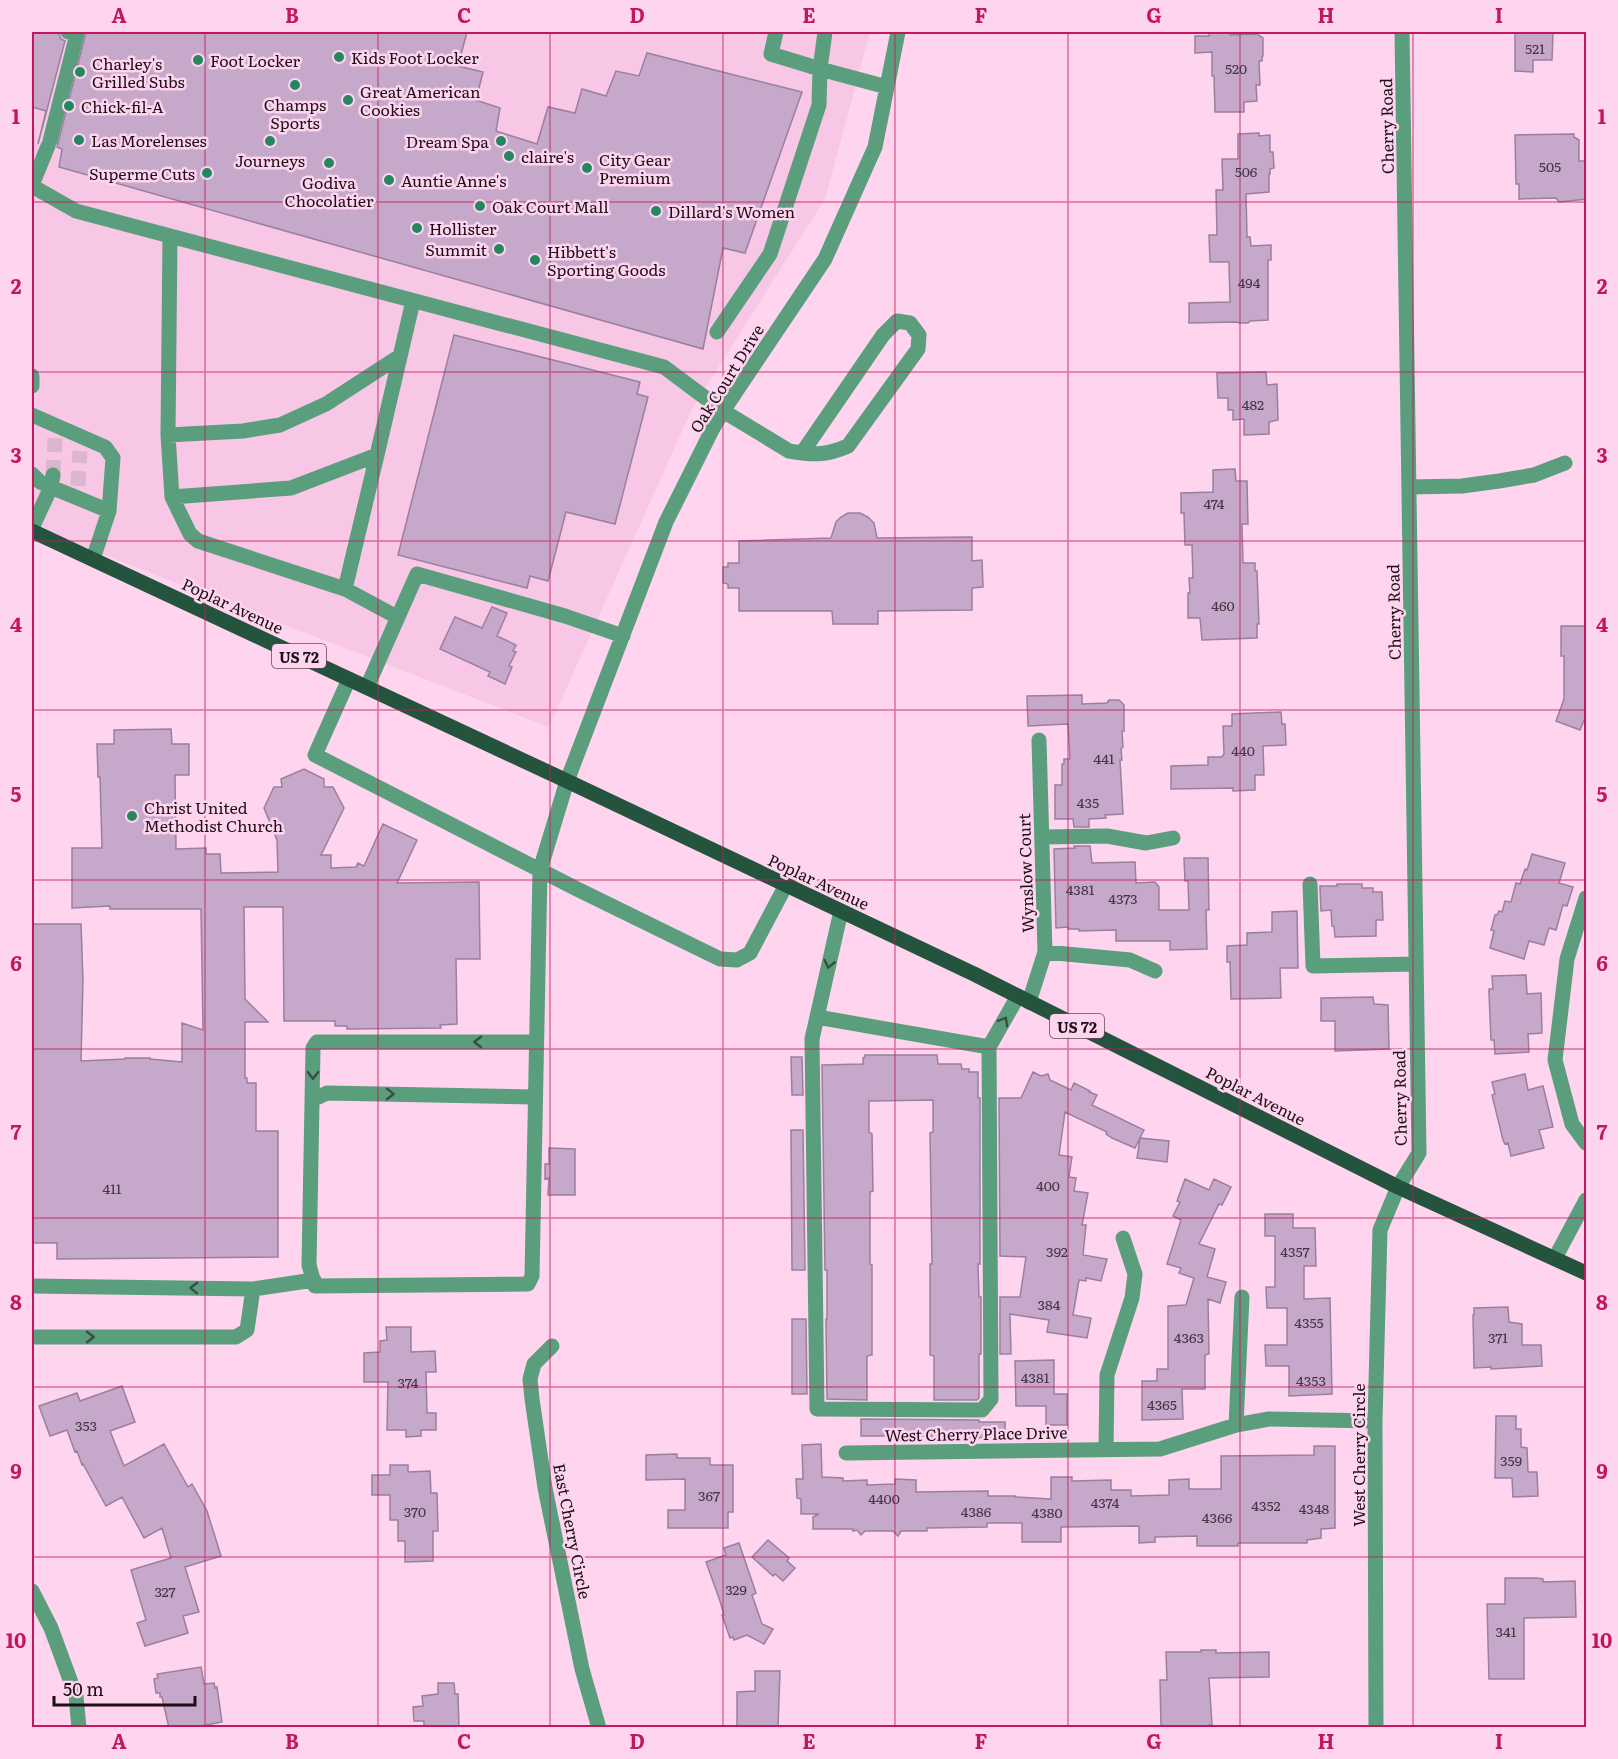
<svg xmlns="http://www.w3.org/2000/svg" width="1618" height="1759" viewBox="0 0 1618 1759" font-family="Literata,serif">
<rect width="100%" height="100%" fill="#fed4ee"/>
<path fill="#f8c7e5" d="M32,32H870L825,199L692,409L549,727L32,527Z"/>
<path fill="#c5a8ca" stroke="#9a7f9f" stroke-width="1.5" d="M32,32H58L61,39L65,41L38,144L46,111L32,107Z
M86,32H467L458,66L483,72L476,100L500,108L496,131L537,144L548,107L575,113L582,89L606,96L616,71L639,76L647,53L802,92L745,253L723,248L703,349L59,167L62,149L57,147Z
M1209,32H1230V35L1257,34L1263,38V56H1262V61H1259L1260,85H1256L1257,101L1244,102V112H1215L1214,76H1212V52L1195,53V36H1209Z
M1515,32L1553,33L1552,60H1533V72L1515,71Z
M1259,133V136L1270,135V152H1273L1274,168L1270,169V174H1269V192L1246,194L1247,237H1250L1251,246L1271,245V260H1268V320L1250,321L1248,323H1239L1237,322L1189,323V303L1230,302L1229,262H1210L1209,235H1217L1216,190H1223L1222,159H1238V134Z
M1574,134V137L1579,140V161H1587V199L1559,202L1556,198L1519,199V184H1516L1515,135Z
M454,335L640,382L637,394L648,397L615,524L566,512L548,581L530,576L527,588L398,555Z
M1266,372L1267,385L1277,384L1278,420L1269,422V434L1244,435V419L1233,420V410H1228V398H1218L1217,373Z
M1235,469L1236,481H1247L1248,524H1242L1243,563H1255V571H1257L1259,624H1257V638L1202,640L1200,618H1188V593H1190L1189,578H1193L1192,545H1185L1184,513H1181V493L1213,492V470Z
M848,513H860L868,517L874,523L877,538L972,537V561L982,560L983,587L972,588V610L878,611V624H833L832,611H739V588H728V584L723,583V567H728V563H739V541L831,538L836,522L841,517Z
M492,607L507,613L497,636L516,645L513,651L516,652L509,666L512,667L505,684L488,676L490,672L440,649L455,617L482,628Z
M1561,626H1587V713L1580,730L1556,721L1564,699V656H1561Z
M1082,695V704L1107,703L1109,700H1119L1124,705V731H1122L1123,747L1121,749L1122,760H1120L1123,814L1105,815L1106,818L1089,819V827H1074L1073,819H1055V785H1062V764H1064V759H1070L1068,724L1028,726L1027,696Z
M1281,712L1282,724H1285L1286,745L1263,746L1264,775H1255V790L1233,791V788L1171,789V766L1208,765V757H1222L1224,754L1223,726H1232V714Z
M171,729L172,744H189V775H175L176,849L206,848V854H220L221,873L278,872L277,840L264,808L274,787H282L281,779L304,769L324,779V787H333L344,808L321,855H331V868L356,867L358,863L364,866L383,824L417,840L397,883L479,882L480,959H456L457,1024L440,1025L441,1028L347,1029V1026H335V1021H284L283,907H244L245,999L268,1022H245V1078H247V1083H256V1131H278V1257L57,1259V1243H32V924H81L83,980L81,1061L125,1059V1058H150V1059L182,1062V1023L203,1030L201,909H110V906L72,908V848H102L100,777H98L97,744H114V730Z
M1074,846H1090L1092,863L1135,862L1136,883L1155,882L1159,887V910H1189L1188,881H1185L1184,858H1208L1209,910H1206L1207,949L1170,950V941H1116V930L1079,931V929H1068V927L1056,928L1054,849L1075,848Z
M1532,854L1565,863L1559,883L1573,887L1567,906L1563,905L1556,930L1549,928L1544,945L1529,941L1524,959L1490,948L1494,931L1491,930L1495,915H1497L1499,911L1502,912L1505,901L1511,902L1516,883L1520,884L1525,869L1527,870Z
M1337,884H1362V888H1373V892H1382L1383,920H1376V936L1335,937L1334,926H1332L1331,910L1321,911L1320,889V886H1337Z
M1297,911L1298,968H1280L1281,998L1231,999L1230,962H1227V946L1247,945V933L1272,932V912Z
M1526,975L1527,994L1541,993L1542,1033L1528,1034L1529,1052L1495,1054L1494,1040H1491L1489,993V989H1493L1492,976Z
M1373,997L1374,1004L1388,1005L1389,1049L1335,1051V1021H1321V998Z
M865,1055H937L938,1064H961L962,1069H969V1072H978V1098H980V1264H978L979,1297H981V1354H979V1398L977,1400H934V1356L930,1355V1264H932L930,1133L933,1132V1100L869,1101V1132L872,1134L873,1191L870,1192V1264L872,1265V1355L867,1356V1400L827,1399L826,1319H827V1270H825L822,1065L863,1064V1058L865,1057Z
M791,1057H802L803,1095H792Z
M1033,1072L1041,1076L1048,1074L1050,1080L1071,1090L1074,1083L1090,1091L1089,1092L1097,1095L1092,1105L1144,1130L1140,1138L1169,1141L1167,1162L1137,1158L1140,1138L1135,1148L1112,1138L1106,1134L1107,1132L1065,1112L1059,1155L1072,1157L1069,1177L1076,1178L1074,1191L1088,1193L1082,1225H1086L1083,1255L1107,1259L1101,1281L1086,1278V1281L1079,1280L1073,1315L1091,1318L1087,1338L1047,1332L1049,1320L1010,1314L1011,1354H1000V1297H1020L1026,1257L1000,1256L999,1098H1021Z
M1525,1074L1528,1090L1543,1086L1553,1127L1539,1130L1544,1148L1511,1156L1508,1143L1505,1144L1503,1140L1492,1095L1495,1094L1492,1082Z
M791,1130H803L805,1270H792Z
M549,1148L575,1149V1195H548L549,1178L545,1179V1164H549Z
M1185,1179L1209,1190L1214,1179L1231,1187L1222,1205L1219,1204L1199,1244L1215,1249L1207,1277L1226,1282L1220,1303L1208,1299L1209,1354L1205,1355V1389H1182L1183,1419L1142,1420V1381H1157V1369H1168V1306L1186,1305L1194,1278L1179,1273L1181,1268L1167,1264L1181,1220L1173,1216L1180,1202L1177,1201Z
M1265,1214H1293V1228H1315L1316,1266H1304V1299L1330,1298L1332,1394L1289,1396V1366H1266L1265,1345H1287V1308H1267L1266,1287H1275V1236H1265Z
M1508,1307L1509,1322L1522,1324V1345H1541L1542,1366L1491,1369V1367L1474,1368L1473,1315H1474V1308Z
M792,1319H806L807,1394H792Z
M386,1327H411V1352L435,1351L436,1372H426L427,1413H436V1430H421V1436L406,1437V1430H387L388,1382H364V1353L380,1352V1341L387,1340Z
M1054,1360V1394H1067V1425H1046V1406H1016L1015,1361Z
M122,1386L135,1422L110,1431L124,1466L164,1444L188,1487L192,1484L207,1511L221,1556L185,1567L199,1612L183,1616L188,1633L145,1646L137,1623L146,1620L131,1570L171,1558L162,1528L144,1538L122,1497L106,1506L83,1464L82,1465L77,1451L75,1452L67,1430L50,1436L39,1406L77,1393L80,1401Z
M1496,1416H1516V1429H1521V1447L1527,1448L1528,1472H1537L1538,1496L1513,1497L1512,1478H1495Z
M861,1419L979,1420V1422H1005V1437L967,1438V1436H861Z
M821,1444L822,1477L843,1478V1481L867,1480V1485L895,1484V1479L916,1480V1492L988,1491V1496H1015V1497L1051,1499V1477H1072V1481L1111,1480V1490H1131V1496L1169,1495V1480L1189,1479V1489H1221V1456L1314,1455V1446H1335V1528L1321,1529V1538L1307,1540V1543H1238V1546H1197V1536L1155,1537V1542L1139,1543V1526L1061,1527V1542H1022V1523H987V1527L927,1528V1531H901L898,1536L893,1531H865L861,1535L857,1530L853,1531V1529H813V1517L819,1514H801V1499L797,1498L796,1479H803L802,1445Z
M677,1454V1458H710V1465H733V1512H728V1528H668V1510H685V1479L646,1480V1455Z
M390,1465H408V1472L430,1471L431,1493H437L438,1531H433V1561L405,1562V1541H398V1520H390V1495H372V1475H390Z
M768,1540L789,1558L787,1561L795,1568L783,1581L775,1574L773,1576L752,1557Z
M739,1543L756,1593L752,1595L762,1624L773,1629L764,1644L747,1635L734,1640L733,1637L730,1638L722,1615H724L720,1601L706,1562L726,1555L724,1548Z
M1505,1578H1537L1543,1579V1582L1575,1581L1576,1617L1524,1618V1679H1489L1487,1604H1505Z
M1201,1650H1216V1653L1269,1652V1677L1209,1678L1212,1725H1209V1728H1167L1161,1724L1160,1680H1167L1166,1652H1201Z
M201,1667L204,1684L214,1683L215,1688L217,1687L222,1722L191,1728H169L162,1697H160V1693H156L154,1679L158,1678L157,1674Z
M755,1671H780L778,1728H737V1692L755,1691Z
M438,1683H454L455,1694H458L459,1728H424V1721H414L413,1707L423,1706L422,1696L438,1694Z"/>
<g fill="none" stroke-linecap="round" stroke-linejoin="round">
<path stroke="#dcb6ce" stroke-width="15" stroke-dasharray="15 8" stroke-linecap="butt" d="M53,475L55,438
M78,486L80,451"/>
<path stroke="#5a9e7d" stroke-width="15" d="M825,32L820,69L887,87
M50,141L77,34L68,32
M32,185L48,146
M32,186L76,211L664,367L723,411L789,451C813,455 825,456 848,446L918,349L919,335L910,323L897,321L883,335L802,453
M170,236L168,435L172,497L190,534L198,541L345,589L397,617
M717,332L770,254L819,105L820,69L771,54L776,32
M32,376V386
M32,415L105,447L113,458L109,511
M168,435L243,431L280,425L326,404L400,356
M32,474L40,482L51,487L53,475
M1409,487L1462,486L1499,481L1534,475L1565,463
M172,497L291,488L377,455L413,301
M32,528L51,487L109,511L93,559
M345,589L377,455
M349,679L315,755L577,889L720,959L737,960L750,953L786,885
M367,687L417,574L565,616L623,636
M1042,837L1107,836L1146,843L1173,838
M1310,884L1313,966L1415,964
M1586,898L1567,959L1555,1060L1572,1124L1586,1143
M1045,952L1130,960L1155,971
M1029,1002L1045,952L1039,740
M817,1017L989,1047L991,1399L982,1410L817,1409L812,1039L841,911
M536,1042H317L313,1048L309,1265L315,1286L528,1284L532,1276L540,870L567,781L666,522L712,430L723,411L825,259L875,147L898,32
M989,1047L1018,996
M312,1100L327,1093L535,1097
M1555,1258L1586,1200
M32,1286L253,1289L314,1280
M32,1337H236L247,1330L253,1289
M552,1346L534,1364L530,1379L532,1399L545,1488L582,1669L599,1728
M1236,1425L1242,1297
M1106,1449L1107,1375L1132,1298L1135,1274L1123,1238
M846,1453L1160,1449L1236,1425L1269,1419L1375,1421
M32,1591L51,1628L76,1696L79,1728
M1376,1728L1375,1421L1380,1230L1398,1187L1419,1153L1402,32"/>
<path stroke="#24543e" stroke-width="15" d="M32,531L567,781L974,974L1398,1187L1586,1273"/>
</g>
<defs><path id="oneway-chevron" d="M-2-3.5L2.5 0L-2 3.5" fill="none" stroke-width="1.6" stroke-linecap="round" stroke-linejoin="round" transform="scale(1.5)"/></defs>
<g stroke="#384f45">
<use href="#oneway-chevron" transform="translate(829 964) rotate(103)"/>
<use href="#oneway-chevron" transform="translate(1004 1021) rotate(-60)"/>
<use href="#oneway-chevron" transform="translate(478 1042) rotate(180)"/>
<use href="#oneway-chevron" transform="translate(313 1075) rotate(91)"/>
<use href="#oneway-chevron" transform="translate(390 1094) rotate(1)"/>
<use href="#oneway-chevron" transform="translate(194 1288) rotate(-179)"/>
<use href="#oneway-chevron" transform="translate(90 1337)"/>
</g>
<path fill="none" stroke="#c2185b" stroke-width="1.5" stroke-opacity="0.55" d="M205,32V1728M378,32V1728M550,32V1728M723,32V1728M895,32V1728M1068,32V1728M1240,32V1728M1413,32V1728M32,202H1586M32,372H1586M32,541H1586M32,710H1586M32,880H1586M32,1049H1586M32,1218H1586M32,1387H1586M32,1557H1586"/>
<g fill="#26865f" stroke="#fed4ee" stroke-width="2">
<circle cx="339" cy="57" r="6"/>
<circle cx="198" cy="60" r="6"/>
<circle cx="80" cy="72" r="6"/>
<circle cx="295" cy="85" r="6"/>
<circle cx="348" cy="100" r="6"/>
<circle cx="69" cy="106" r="6"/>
<circle cx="79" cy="140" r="6"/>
<circle cx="270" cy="141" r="6"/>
<circle cx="501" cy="141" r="6"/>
<circle cx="509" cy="156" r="6"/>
<circle cx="329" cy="163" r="6"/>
<circle cx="587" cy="168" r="6"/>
<circle cx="207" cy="173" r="6"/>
<circle cx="389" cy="180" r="6"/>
<circle cx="480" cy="206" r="6"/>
<circle cx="656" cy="211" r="6"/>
<circle cx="417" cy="228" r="6"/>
<circle cx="499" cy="249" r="6"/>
<circle cx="535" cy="260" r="6"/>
<circle cx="132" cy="816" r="6"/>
</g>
<g text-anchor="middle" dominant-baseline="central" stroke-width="5" stroke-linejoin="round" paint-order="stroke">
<g font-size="14" fill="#463544">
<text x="1535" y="48">521</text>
<text x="1236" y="68">520</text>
<text x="1550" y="166">505</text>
<text x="1246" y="171">506</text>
<text x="1249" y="282">494</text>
<text x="1253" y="404">482</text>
<text x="1214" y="503">474</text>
<text x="1223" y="605">460</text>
<text x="1243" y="750">440</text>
<text x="1104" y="758">441</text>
<text x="1088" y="802">435</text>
<text x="1080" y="889">4381</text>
<text x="1123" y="898">4373</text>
<text x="1048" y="1185">400</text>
<text x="112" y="1188">411</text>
<text x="1057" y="1251">392</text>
<text x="1295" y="1251">4357</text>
<text x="1049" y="1304">384</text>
<text x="1309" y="1322">4355</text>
<text x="1189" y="1337">4363</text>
<text x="1498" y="1337">371</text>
<text x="1035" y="1377">4381</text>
<text x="1311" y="1380">4353</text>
<text x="408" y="1382">374</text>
<text x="1162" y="1404">4365</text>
<text x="86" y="1425">353</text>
<text x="1511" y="1460">359</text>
<text x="709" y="1495">367</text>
<text x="884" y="1498">4400</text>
<text x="1105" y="1502">4374</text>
<text x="1266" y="1505">4352</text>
<text x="1314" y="1508">4348</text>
<text x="415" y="1511">370</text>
<text x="976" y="1511">4386</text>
<text x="1047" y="1512">4380</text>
<text x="1217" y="1517">4366</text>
<text x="736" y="1589">329</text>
<text x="165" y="1591">327</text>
<text x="1506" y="1631">341</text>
</g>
<g fill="#fed4ee" stroke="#604a58" stroke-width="1.5">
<rect x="272" y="644" width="54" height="24" rx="4.5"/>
<rect x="1050" y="1014" width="54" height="24" rx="4.5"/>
</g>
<g font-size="15" font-weight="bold" fill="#1c0f17">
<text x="299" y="656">US 72</text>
<text x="1077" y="1026">US 72</text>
</g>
<g font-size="16" fill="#1c0f17" stroke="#fed4ee" text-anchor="start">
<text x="351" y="57">Kids Foot Locker</text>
<text x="210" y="60">Foot Locker</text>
<text x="92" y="63">Charley's<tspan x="92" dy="18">Grilled Subs</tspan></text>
<text x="360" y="91">Great American<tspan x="360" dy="18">Cookies</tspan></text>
<text x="295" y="104" text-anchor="middle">Champs<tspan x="295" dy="18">Sports</tspan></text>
<text x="81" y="106">Chick-fil-A</text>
<text x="91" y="140">Las Morelenses</text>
<text x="489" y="141" text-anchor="end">Dream Spa</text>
<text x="521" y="156">claire's</text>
<text x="599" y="159">City Gear<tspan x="599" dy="18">Premium</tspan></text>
<text x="270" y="160" text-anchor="middle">Journeys</text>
<text x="195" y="173" text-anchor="end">Superme Cuts</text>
<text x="401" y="180">Auntie Anne's</text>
<text x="329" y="182" text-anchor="middle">Godiva<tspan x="329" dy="18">Chocolatier</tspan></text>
<text x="492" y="206">Oak Court Mall</text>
<text x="668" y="211">Dillard's Women</text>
<text x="429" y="228">Hollister</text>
<text x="487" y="249" text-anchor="end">Summit</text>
<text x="547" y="251">Hibbett's<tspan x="547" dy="18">Sporting Goods</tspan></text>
<text x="144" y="807">Christ United<tspan x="144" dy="18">Methodist Church</tspan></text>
</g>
<g font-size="16" fill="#1c0f17" stroke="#fed4ee">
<text transform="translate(1386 126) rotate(-91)">Cherry Road</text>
<text transform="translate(726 378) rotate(-58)">Oak Court Drive</text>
<text transform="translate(233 605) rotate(25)">Poplar Avenue</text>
<text transform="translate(1393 612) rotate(-91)">Cherry Road</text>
<text transform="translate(1025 873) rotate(-92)">Wynslow Court</text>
<text transform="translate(819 881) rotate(25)">Poplar Avenue</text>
<text transform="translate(1256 1095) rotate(27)">Poplar Avenue</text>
<text transform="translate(1399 1098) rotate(-91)">Cherry Road</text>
<text transform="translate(976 1433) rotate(-1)">West Cherry Place Drive</text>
<text transform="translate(1358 1455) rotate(-90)">West Cherry Circle</text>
<text transform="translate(573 1531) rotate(79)">East Cherry Circle</text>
</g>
</g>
<rect width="1618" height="1759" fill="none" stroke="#fed4ee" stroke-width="66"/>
<path d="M54 1696v9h141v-9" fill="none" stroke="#1c0f17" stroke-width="3"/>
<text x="63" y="1696" font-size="18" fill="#1c0f17" stroke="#fed4ee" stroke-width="4.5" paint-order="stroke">50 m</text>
<rect x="33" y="33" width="1552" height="1693" fill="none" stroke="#c2185b" stroke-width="2"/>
<g font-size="20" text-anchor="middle" font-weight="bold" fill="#c2185b">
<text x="119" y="23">A</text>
<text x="292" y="23">B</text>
<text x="464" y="23">C</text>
<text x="637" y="23">D</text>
<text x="809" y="23">E</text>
<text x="981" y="23">F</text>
<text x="1154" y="23">G</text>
<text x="1326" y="23">H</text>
<text x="1499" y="23">I</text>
<text x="16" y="124">1</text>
<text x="1602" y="124">1</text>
<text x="16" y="294">2</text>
<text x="1602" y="294">2</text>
<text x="16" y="463">3</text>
<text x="1602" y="463">3</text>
<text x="16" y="632">4</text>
<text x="1602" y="632">4</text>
<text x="16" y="802">5</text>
<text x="1602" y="802">5</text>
<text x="16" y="971">6</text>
<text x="1602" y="971">6</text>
<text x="16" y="1140">7</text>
<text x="1602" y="1140">7</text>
<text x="16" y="1310">8</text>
<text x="1602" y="1310">8</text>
<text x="16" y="1479">9</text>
<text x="1602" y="1479">9</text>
<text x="16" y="1648">10</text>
<text x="1602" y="1648">10</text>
<text x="119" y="1749">A</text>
<text x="292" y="1749">B</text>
<text x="464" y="1749">C</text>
<text x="637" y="1749">D</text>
<text x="809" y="1749">E</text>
<text x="981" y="1749">F</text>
<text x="1154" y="1749">G</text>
<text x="1326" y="1749">H</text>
<text x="1499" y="1749">I</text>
</g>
</svg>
